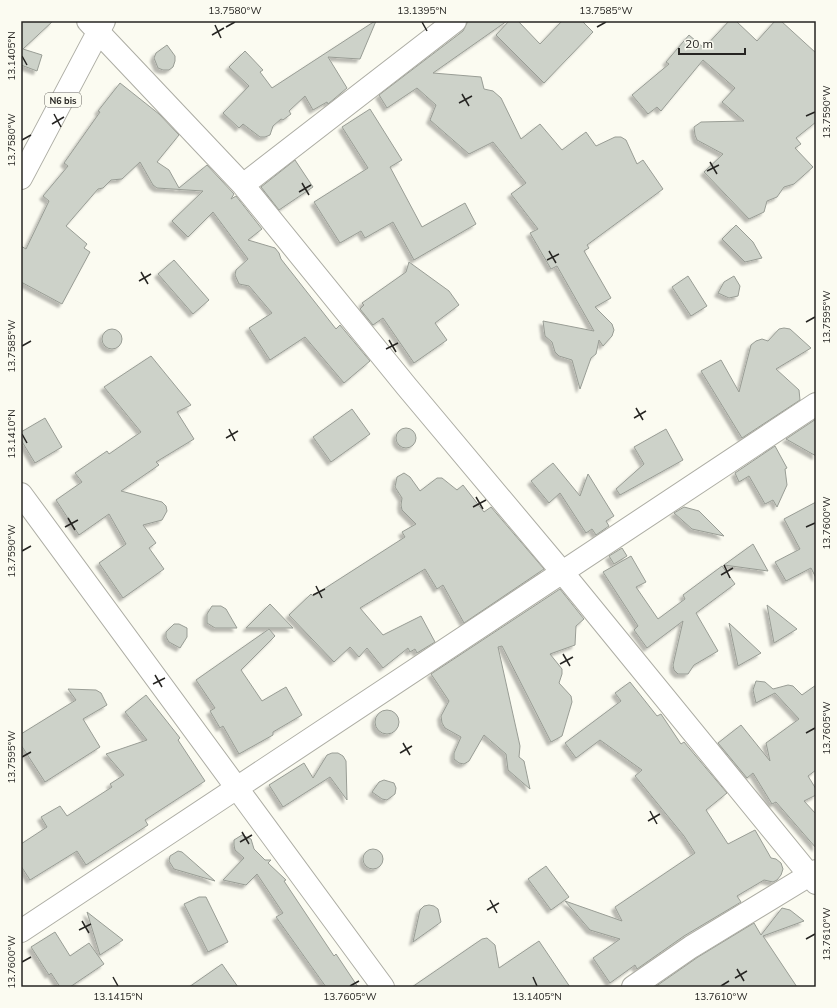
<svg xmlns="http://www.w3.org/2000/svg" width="837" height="1008" viewBox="0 0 837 1008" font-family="Mulish,sans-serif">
<defs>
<filter id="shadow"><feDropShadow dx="-3.5" dy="3.5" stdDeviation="1" flood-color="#0004"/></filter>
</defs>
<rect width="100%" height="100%" fill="#fbfbf1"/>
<path fill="#cdd2c9" stroke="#999d95" filter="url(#shadow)" d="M21,21H53L23,49L42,55L37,71L21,65Z
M375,21H376L360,59L328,57L347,88L328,104L327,102L313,110L305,96L289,111L291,114L283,120L281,119L273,126L270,135L265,137H260L243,124L239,128L223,113L249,86L229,67L245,51L263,70L260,72L272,88Z
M468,21H507L433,73L481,77L484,89L493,91L501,98L521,139L540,124L562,150L586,132L596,146L615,137H621L626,140L637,164L643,160L663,189L587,245L589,248L584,251L611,298L595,307L612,324L614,330L612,336L603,346L599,340L596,354L591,358L580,389L572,360L559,356L555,352L552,342L545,336L543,321L594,331L557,266L551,269L530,233L538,229L511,194L526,183L493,142L469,154L430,120L436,105L417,88L387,108L379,95L463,31Z
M509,21H518L540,44L562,21H582L593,32L544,83L496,35Z
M729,21H736L757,41L775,21H781L816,53V122L796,138L801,144L795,148L813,167L794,184L784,187L777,197L767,201L764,212L749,219L704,172L723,154L697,140L695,135L694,127L701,122L744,121L722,102L735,88L703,60L661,111L657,107L648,114L632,95L669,64L666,62L689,35L704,48Z
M167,45L175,56V61L173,67L169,70H163L158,68L154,58L156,53Z
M120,83L159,114L179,135L157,162L169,170L179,188L207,165L234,194L231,199L236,196L262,229L248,240L275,248L279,253L281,259L336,329L340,325L370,361L344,383L305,337L270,360L249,328L272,313L249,286L239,284L235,275L236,270L248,259L213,212L188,237L172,221L203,191L157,188L153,185L140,162L122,179L111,180L103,188L98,189L66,226L87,244L84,248L90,252L62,304L21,282V246L26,249L49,201L43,196L68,166L64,163L100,112L98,111Z
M370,109L402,160L390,167L422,227L465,203L476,224L414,260L393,222L365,238L361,231L340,243L314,202L368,168L342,127Z
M295,160L313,187L279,210L261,187Z
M736,225L753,242L762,258L745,262L722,239Z
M174,260L209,300L193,314L158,274Z
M409,262L449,291L459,305L435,323L447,340L414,363L383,318L373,325L360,309L364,305L362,303L406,272Z
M688,276L707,306L691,316L672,287Z
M734,276L740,286L738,296L729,298L718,293L724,282Z
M784,328L790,329L811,348L776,369L799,390L800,400L742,438L701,371L721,360L739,392L751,345L756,341L762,339L768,341L779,329Z
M102 339a10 10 0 1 1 20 0a10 10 0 1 1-20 0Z
M151,356L191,405L177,412L194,439L156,462L159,465L121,491L162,502L166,506L167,511L162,520L143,525L156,543L149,548L164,569L123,598L99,563L126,544L109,514L79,535L56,500L82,482L75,473L107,451L109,454L141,432L104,387Z
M352,409L370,434L331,462L313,437Z
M45,418L62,447L35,463L21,440V432Z
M816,419V456L786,439Z
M396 438a10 10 0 1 1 20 0a10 10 0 1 1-20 0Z
M666,429L683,460L620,495L616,489L644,464L634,447Z
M775,446L787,468L785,469L787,485L777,507L773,500L765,504L749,476L739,482L735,473Z
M553,463L580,496L588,474L614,516L606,521L609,526L596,535L592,529L586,533L560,493L549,503L531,481Z
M404,473L410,477L420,491L437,478H442L457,490L463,485L484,512L491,507L544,569L464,623L443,585L437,589L425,569L360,608L383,635L421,616L435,642L417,653L415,649L410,652L408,648L383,668L367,648L359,657L350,647L334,662L289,615L311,594L313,596L405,537L402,532L416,524L402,510L401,505L402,498L395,487L397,477Z
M816,502V578L811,568L786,581L775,562L800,549L784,519Z
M684,507L699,511L724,536L692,529L674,513Z
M753,544L768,571L724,565Z
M622,548L627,556L614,564L609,556Z
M631,556L646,582L636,587L658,619L685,599L683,595L722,566L735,584L696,613L718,651L694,665L688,674H678L674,670L673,665L683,621L647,648L634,630L638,626L603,572Z
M560,589L584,619L576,626L575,645L550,654L562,669V674L559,683L571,696L572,702L562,736L551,742L502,646L498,647L520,746L519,757L524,761L530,789L508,770L506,754L484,735L469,761L464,764L459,763L454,759V753L461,737L445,728L442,723L441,716L449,701L431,674Z
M270,604L293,628H246Z
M767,605L797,629L774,643Z
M212,606H221L226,609L237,628H215L207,623V614Z
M729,623L761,653L738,666Z
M174,624H179L187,628V637L180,648L169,642L166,637V632Z
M269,629L275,636L241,670L262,701L286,687L302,715L273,732V735L239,754L223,726L220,728L210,711L215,708L196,680Z
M756,681L765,682L773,689L788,685L793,686L802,695L816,685V770L808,776L816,789V795L804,801L816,814V848L776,802L772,804L753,773L747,778L718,743L741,725L770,761L766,743L799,719L775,693L756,703L753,690Z
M630,682L657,716L661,714L681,744L684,742L727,793L706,810L728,844L755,830L771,858L776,859L781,863L783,869L781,875L777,880L773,882L764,880L737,896L741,902L684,936L637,969L635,965L610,983L593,958L620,939L590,930L565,901L622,921L615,907L695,853L684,836L635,776L642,770L600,740L576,758L565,743L621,701L615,693Z
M68,689L96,690L101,693L107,705L83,719L100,747L45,782L21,745V734L76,700Z
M146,695L180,738L178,740L205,781L145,820L148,825L86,865L77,851L30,880L21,866V844L47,827L41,817L60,806L67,816L112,787L110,784L124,775L106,754L147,740L125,712Z
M375 722a12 12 0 1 1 24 0a12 12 0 1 1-24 0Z
M332,753H338L343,756L346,761L347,800L330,777L283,807L269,785L304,763L313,778L327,755Z
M384,780L394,783L396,788L395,794L387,800L382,799L372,792L379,782Z
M242,835L251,839L254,849L265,860H271L268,863L286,880L284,881L334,956L336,954L358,987H326L276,917L283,913L257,874L246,885L223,880L244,858L235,850L234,845V840Z
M363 859a10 10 0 1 1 20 0a10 10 0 1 1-20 0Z
M178,851L182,852L215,881L174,869L169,861L170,856Z
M546,866L569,897L551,910L528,879Z
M199,897H206L228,942L208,952L184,904Z
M429,905L434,906L438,909L441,922L413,942L420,910L424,906Z
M782,908L790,910L804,921L763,936L797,987H655L698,957L754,923L761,935Z
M87,912L123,940L100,955Z
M55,932L70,956L89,943L104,964L70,987H60L51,973L49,975L31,947Z
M487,938L495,945L499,968L539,941L570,987H412L482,939Z
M222,964L238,987H189Z"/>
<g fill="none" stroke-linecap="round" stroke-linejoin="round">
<defs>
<path id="street" d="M88,21L243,185L407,387L563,573L816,883
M243,185L455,21
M21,494L383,987
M21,931L816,404
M633,987L691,947L816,871"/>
<path id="highway" d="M21,178L104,21"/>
</defs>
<use href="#street" stroke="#adada4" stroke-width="24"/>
<use href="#highway" stroke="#adada4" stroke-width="24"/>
<use href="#street" stroke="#fff" stroke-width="22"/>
<use href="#highway" stroke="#fff" stroke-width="22"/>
</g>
<path fill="none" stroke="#262522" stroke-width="1.5" d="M422,22L427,31M215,25L221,38M226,27L235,22M597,27L606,22M212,35L224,28M22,56L27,65M462,94L469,106M459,103L472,96M54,114L61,127M806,116L815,112M52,124L64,117M22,140L31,135M710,162L717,174M707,171L719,165M302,183L309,195M299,192L311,185M549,251L556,263M547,260L559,254M141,272L148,284M139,281L151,274M806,322L815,317M389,340L396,352M22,346L31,341M386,349L398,343M636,408L643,420M634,418L646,411M229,429L235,441M22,434L27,443M226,438L238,431M476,497L483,509M473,507L486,500M68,518L75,530M65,527L78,520M806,527L815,523M22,551L31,546M724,565L730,578M721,575L733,568M316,586L322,598M313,595L325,589M563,654L570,666M560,664L573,657M155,675L162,687M153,684L165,678M806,733L815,728M403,743L410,755M400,753L412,746M22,757L31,752M650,811L657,824M648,821L660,814M242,832L249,844M240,842L252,835M490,900L497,913M487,910L499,903M82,921L89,933M79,930L91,924M806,939L815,934M22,962L31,957M737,969L744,981M113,977L118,986M533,977L537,986M735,978L747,971M350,986L359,981M721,986L729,981"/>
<g text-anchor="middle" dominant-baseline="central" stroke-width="3" stroke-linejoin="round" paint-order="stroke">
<rect fill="#fbfbf1" stroke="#666560" stroke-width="1" x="45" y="93" width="36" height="14" rx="3"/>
<g font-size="9" font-weight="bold" fill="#262522">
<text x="63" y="100">N6 bis</text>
</g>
</g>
<rect width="837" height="1008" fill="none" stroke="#fbfbf1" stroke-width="44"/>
<path d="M679 48v6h66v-6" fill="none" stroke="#262522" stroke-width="2"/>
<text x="685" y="48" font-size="12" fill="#262522" stroke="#fbfbf1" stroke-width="3" paint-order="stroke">20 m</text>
<rect x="22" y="22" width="793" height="964" fill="none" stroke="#262522" stroke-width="1.5"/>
<g font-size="10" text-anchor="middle" fill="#262522">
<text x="235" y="14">13.7580°W</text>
<text x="422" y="14">13.1395°N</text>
<text x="606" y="14">13.7585°W</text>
<text transform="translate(11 56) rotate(-90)" y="4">13.1405°N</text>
<text transform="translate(826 112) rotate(-90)" y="4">13.7590°W</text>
<text transform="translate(11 140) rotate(-90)" y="4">13.7580°W</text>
<text transform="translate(826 317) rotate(-90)" y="4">13.7595°W</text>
<text transform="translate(11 346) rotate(-90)" y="4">13.7585°W</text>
<text transform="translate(11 434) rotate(-90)" y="4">13.1410°N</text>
<text transform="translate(826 523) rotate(-90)" y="4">13.7600°W</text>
<text transform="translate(11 551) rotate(-90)" y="4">13.7590°W</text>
<text transform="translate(826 728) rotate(-90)" y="4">13.7605°W</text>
<text transform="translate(11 757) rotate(-90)" y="4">13.7595°W</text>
<text transform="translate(826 934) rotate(-90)" y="4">13.7610°W</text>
<text transform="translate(11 962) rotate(-90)" y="4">13.7600°W</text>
<text x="118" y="1000">13.1415°N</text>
<text x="350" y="1000">13.7605°W</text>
<text x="537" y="1000">13.1405°N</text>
<text x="721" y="1000">13.7610°W</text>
</g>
</svg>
